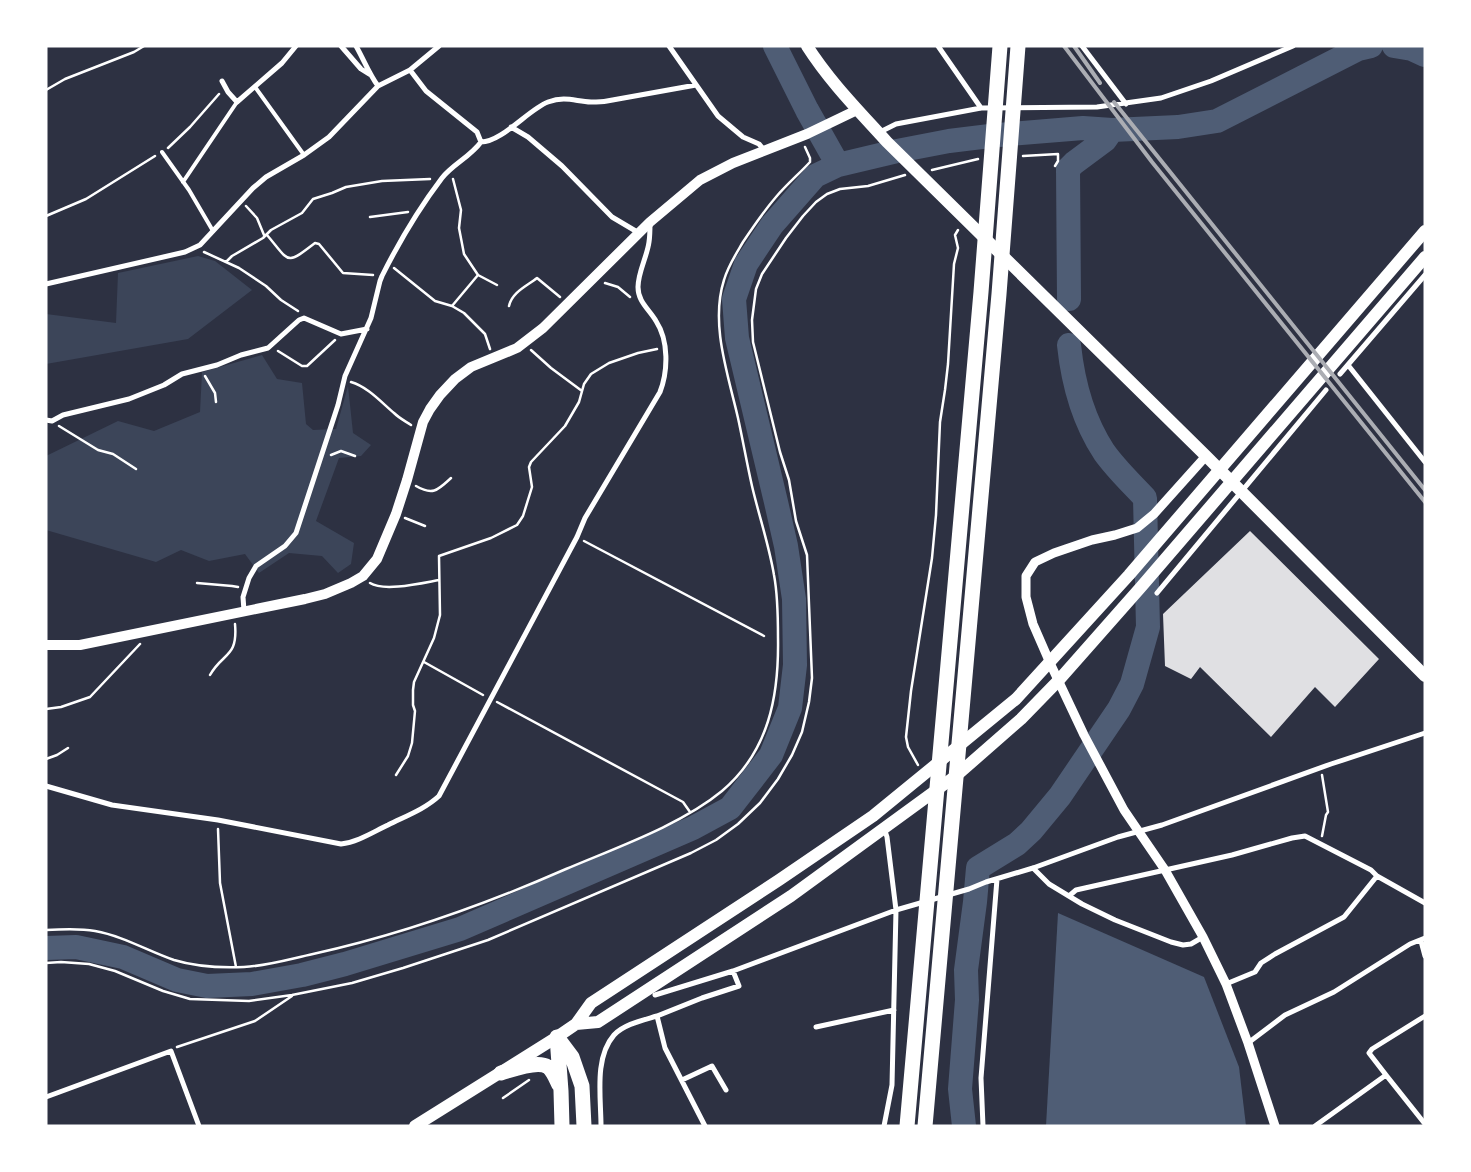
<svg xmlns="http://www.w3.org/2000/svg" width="1471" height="1172" viewBox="0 0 1471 1172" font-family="'Sofia Sans Condensed',sans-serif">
<rect width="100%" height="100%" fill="#2d3142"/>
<path fill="#3c4559" d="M198,256L215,261L252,290L188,339L46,364V314L116,323L118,273Z
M262,355L277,379L302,383L306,424L313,430L336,429L348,386L353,433L371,445L361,456L339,458L316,521L354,543L351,564L338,573L322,556L289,553L259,573L245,554L209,561L181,550L156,562L46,530V456L118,421L154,431L200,412L202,372Z"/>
<path fill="#4f5d75" d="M1058,913L1204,977L1239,1067L1246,1126H1046Z"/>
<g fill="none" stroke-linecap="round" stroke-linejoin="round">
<path stroke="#4f5d75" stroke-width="24" d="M775,46L807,110L838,165
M1394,46L1412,49L1425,55
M1069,299L1068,169L1074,163L1105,140L1112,130
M46,948L76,947L123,957L177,980L207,986L252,984L302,975L345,964L460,929L693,828L730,808L771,755L790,708L795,665L794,599L786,546L776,502L737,338L734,299L746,264L772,225L815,176L838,165L897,151L949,141L998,135L1083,128L1112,130L1178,127L1217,121L1358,49L1371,46
M964,1126L960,1089L967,1000L966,970L975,902L978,868L1017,844L1031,831L1060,796L1119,709L1132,684L1148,627L1145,498C1131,483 1116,469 1104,452C1083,420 1073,383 1069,345"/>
</g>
<path fill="#e0e0e3" d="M1250,531L1379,659L1335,707L1315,687L1271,737L1200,667L1191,679L1165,666L1163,614Z"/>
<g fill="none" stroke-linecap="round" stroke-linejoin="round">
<path stroke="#fff" stroke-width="2.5" d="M46,90L65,79L134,52L144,46
M168,148L190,127L219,94
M1023,156L1058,154V161L1055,166
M932,170L978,159
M453,179L461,210L459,228L464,254L478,275L497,285
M246,206L257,218L264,235H267C290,262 285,266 315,243L319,244L343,273L373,275
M46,216L86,199L155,156
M370,217L408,212
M204,252L239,268L266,286L281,300L298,311
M226,262L232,256L263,238L271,230L302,213L313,199L332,193L346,187L382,181L430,179
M394,268L435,301L452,306L464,313L485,334L490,349
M605,283L618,287L630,297
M452,306L478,275
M509,306C512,292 527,286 537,278L560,297
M531,350L551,368L582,391
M278,351L302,366H307L335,340
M205,376L215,393L216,402
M351,382C368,387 381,402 394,413C399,418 405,421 411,425
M59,426L98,450L113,454L136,469
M331,455L341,451L355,456
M416,486C433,496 438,490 451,478
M405,518L425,526
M584,541L764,636
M197,583L232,586L238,587
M370,583C384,592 422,583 439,580
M424,662L483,695
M210,675C223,652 238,658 235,624
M497,702L683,802L690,812
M46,709L61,707L90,697L140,644
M46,759L57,755L68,748
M918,765L908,747L906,737L911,691L932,558L936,515L940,422L945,390L948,364L954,264L958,248L955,235L958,230
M396,775L408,756L412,743L415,711L413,705V690L414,682L434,638L440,615L439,556L491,538L517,525L523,516L532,487L529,467L531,462L565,426L579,402L584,384L591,374L609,363L638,353L657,349
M1322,775L1328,812L1326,815L1322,836
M218,829L220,883L236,967
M46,930C62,929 79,928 95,931C123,936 148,951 174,960C197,967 220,968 244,967C267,966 290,959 313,954C400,935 484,905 566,869C615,848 681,825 722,791C769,751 779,696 778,638C778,617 778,596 774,575C769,545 759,516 752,486C747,464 743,441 738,418C728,374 710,324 724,280C728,266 736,254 743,242C753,227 764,211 776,197C787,184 799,174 810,162V158L805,147
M46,963L61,962L89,964L115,971L163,991L190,999L249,1001L292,995L352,983L403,968L488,940L691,853L716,840L738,824L760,803L778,779L792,755L802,732L809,702L812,678L807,555L796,521L789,480L780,452L753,342L752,320L756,289L762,274L786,238L803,216L816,202L827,194L840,189L868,186L905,175
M177,1047L255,1021L292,996
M503,1098L529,1080"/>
<path stroke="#fff" stroke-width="4" d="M255,87L304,155
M162,152L189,190L213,231
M183,182L237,102"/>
<path stroke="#fff" stroke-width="5" d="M341,46L361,69L369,74
M356,46C364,60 369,74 378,86
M669,46L718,116L743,137L759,144L765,151
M938,46L981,108
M1082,46L1126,104
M222,81L228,92L237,102L282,63L296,46
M511,127L528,137L562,166L612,217L639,233
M880,132L896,124L981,108L1097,107L1161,98L1211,81L1293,46
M481,142C502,142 529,109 548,102C565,96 574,101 591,102C596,102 602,102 607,101L696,85
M46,284L185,252L200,245L253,188L266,177L304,155L329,137L378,86L410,70L439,46
M1348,365L1425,462
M1340,374L1425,275
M46,420L52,421L63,415L129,399L164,385L182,374L217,365L241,355L268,348L299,320L304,318L341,334L367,329
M1157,593L1326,390
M244,611L243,597L249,578L256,566L285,546L296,533L338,405L345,376L371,318L380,281L382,276C398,244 420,207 442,178C453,164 470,157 481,142L477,132L426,91L410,70
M46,786L112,805L218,820L341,844C358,842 373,832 388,825C406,816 425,809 439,796L577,537L585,518L660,392C668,371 669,341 656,321C649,309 638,302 638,287C638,272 647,257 649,242C650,236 650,229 650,222
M1033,868L1049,884L1082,904L1115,920L1171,942L1183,945L1191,944L1203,937
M1069,896L1076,890L1232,855L1292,838L1305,836L1371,870L1377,876L1425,903
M1421,941L1425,956
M1226,984L1255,972L1261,963L1275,954L1344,917L1377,876
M655,995L733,971L896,910L969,889L986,882L1033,868L1118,837L1162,825L1331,764L1425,733
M816,1027L894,1010
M1248,1043L1285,1015L1334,992L1410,944L1425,938
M1386,1075L1425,1124
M682,1080L712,1066L726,1090
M46,1097L171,1051L199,1126
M601,1126C601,1097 594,1058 614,1035C624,1024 644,1020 657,1016
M705,1126L665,1048L657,1016L702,998L739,986L733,971
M884,1126L892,1085L896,910L887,837L884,828
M983,1126L981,1078L997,879
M1315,1126L1386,1075L1369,1053L1372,1049L1425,1016"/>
<path stroke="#fff" stroke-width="9" d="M1206,456L1154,514L1137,528L1115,535L1092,540L1054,553L1035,562L1026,576V597L1033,624L1050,663L1084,735L1124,810L1165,870L1203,937L1226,984L1248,1043L1275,1126"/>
<path stroke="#fff" stroke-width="10" d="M46,645H80L305,599L325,594L351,583L363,576L377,559L396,514L407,480L423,422L430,409L440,395L455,379L471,367L517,348L543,328L650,222L700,180L733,163L807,134L857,110"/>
<path stroke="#fff" stroke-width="12" d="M807,46C830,82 859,111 887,142L1206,456L1425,676
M576,1024L598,1022L791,896L957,775L1021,719L1058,681L1141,587L1425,257
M415,1126L557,1037L576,1024L591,1003L779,880L873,816L1016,699L1129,575L1425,231"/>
<path stroke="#fff" stroke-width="15" d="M557,1037L572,1057L582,1086L584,1126
M557,1037L561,1091L562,1126
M501,1073C512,1070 537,1060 548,1067C553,1071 556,1079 559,1085
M907,1126L981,292L1000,46
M925,1126L999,294L1018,46"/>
<path stroke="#abadb3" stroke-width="4" d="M1064,46L1152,162L1425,502
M1074,46L1100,83
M1114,102L1425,490"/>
</g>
<rect width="1471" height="1172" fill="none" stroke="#ffffff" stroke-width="95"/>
</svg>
